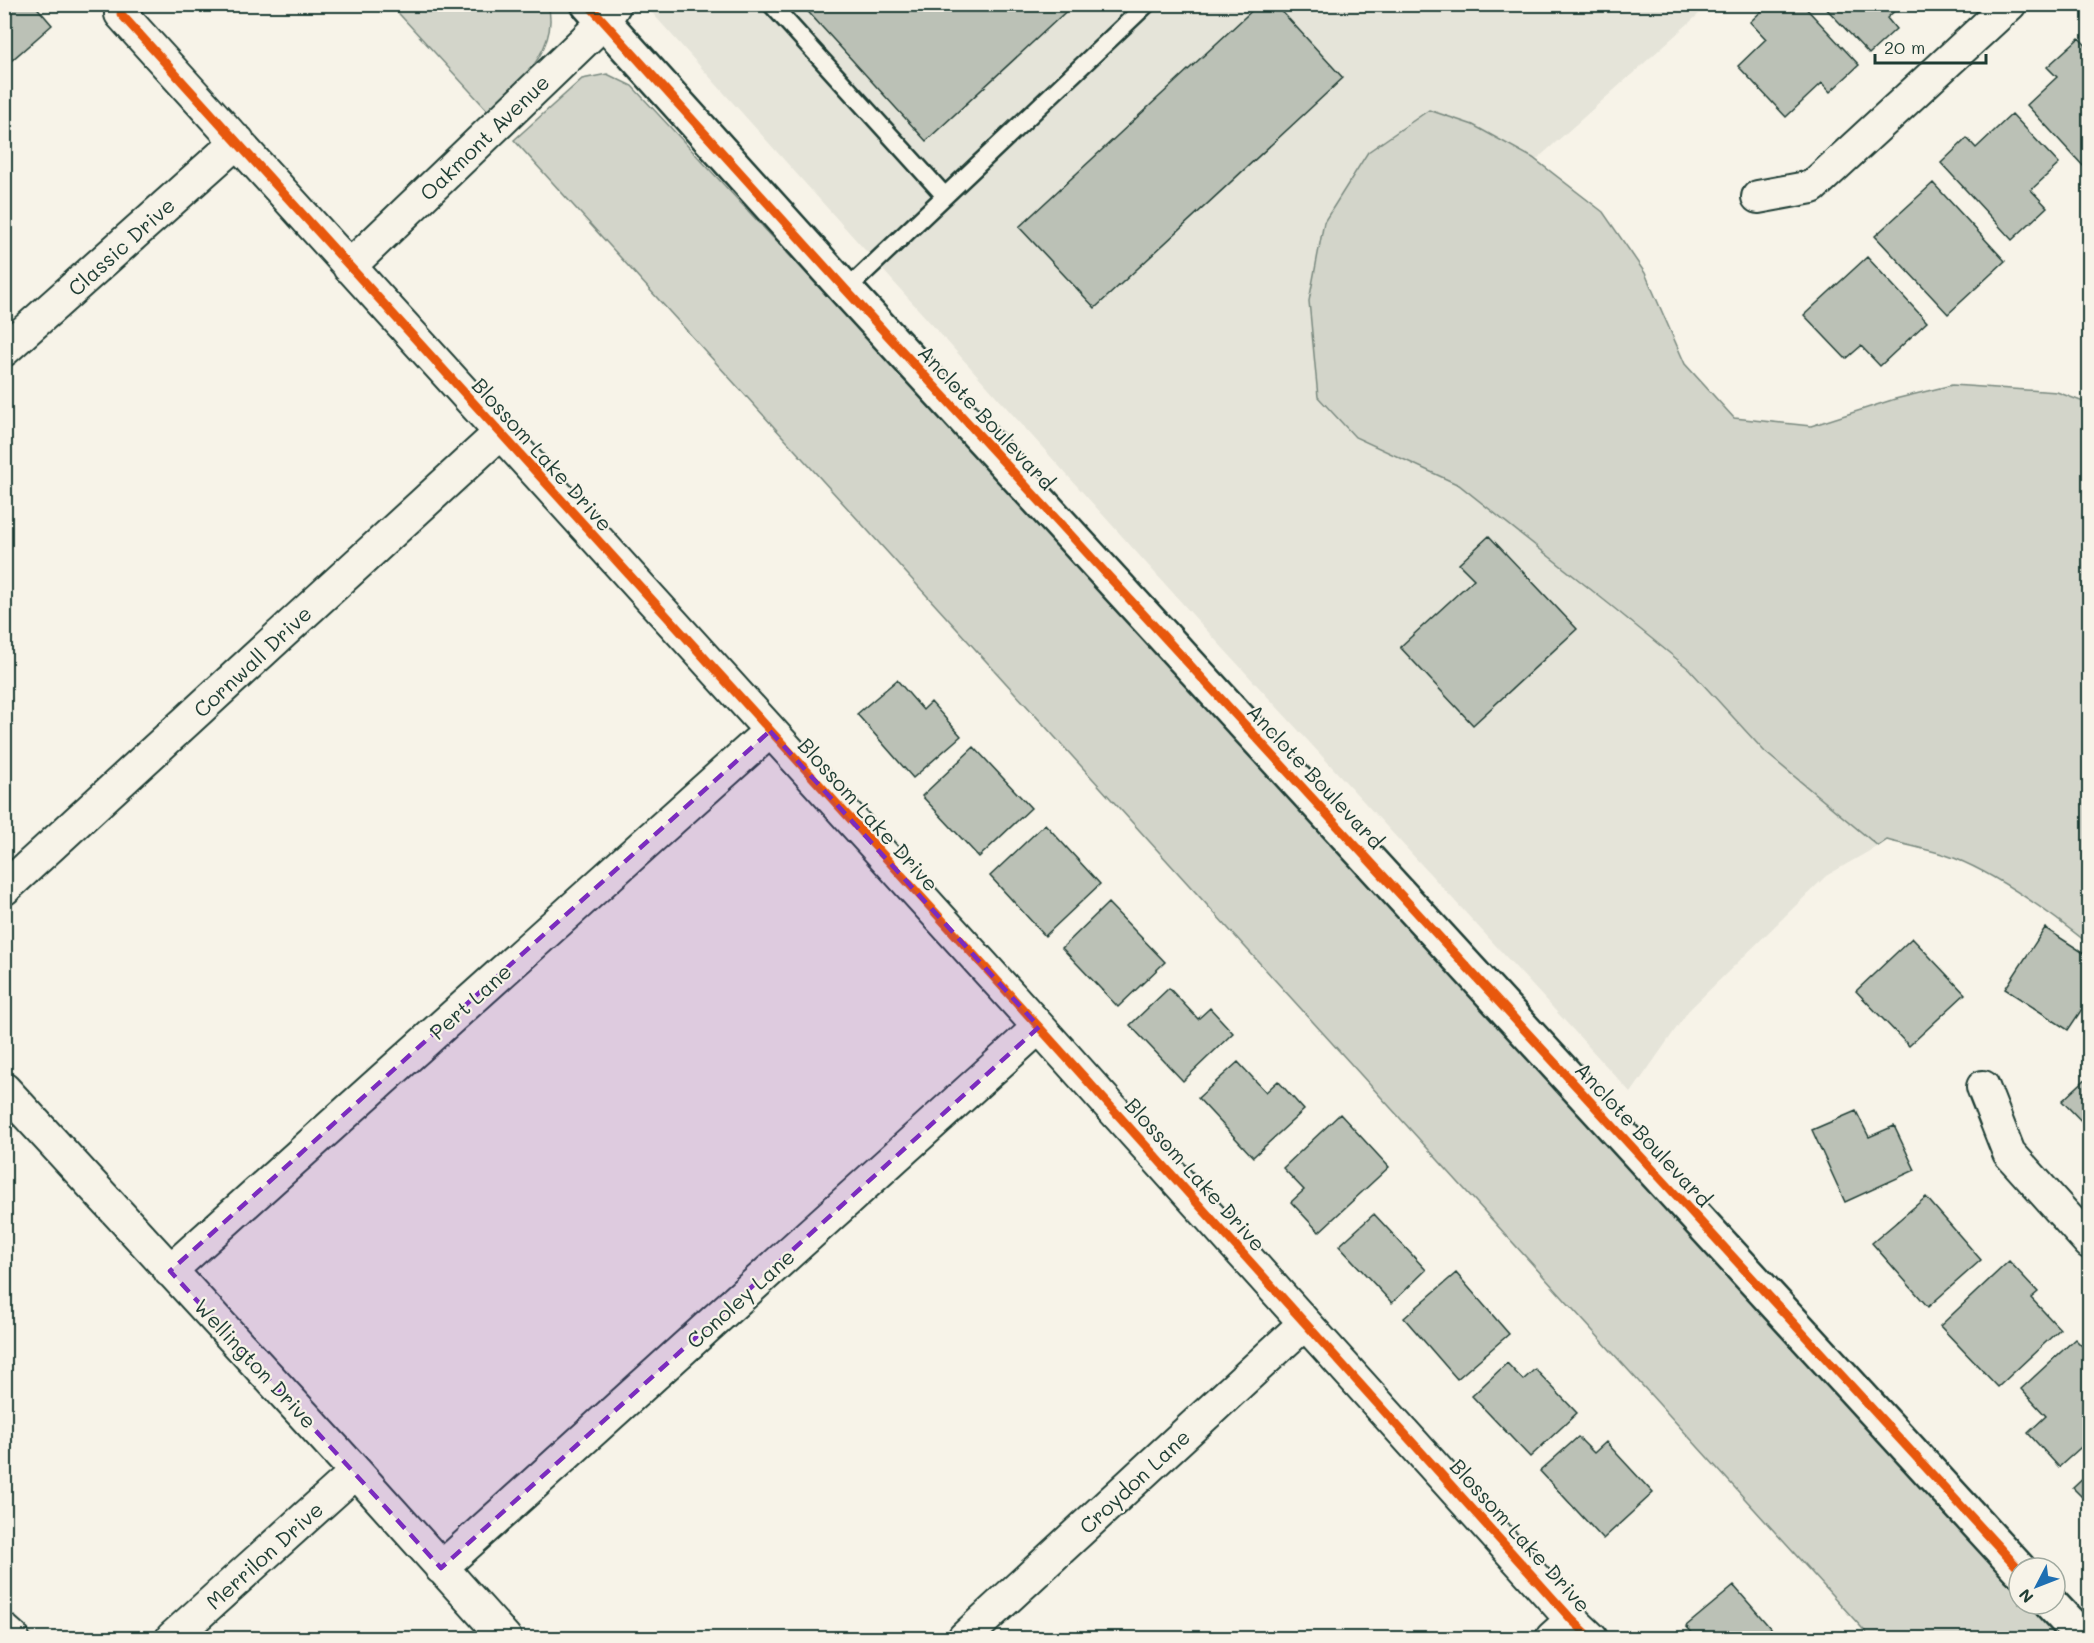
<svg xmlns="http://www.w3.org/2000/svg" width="2094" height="1643" viewBox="0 0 2094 1643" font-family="Mali,sans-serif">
<rect width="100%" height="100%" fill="#f7f3e8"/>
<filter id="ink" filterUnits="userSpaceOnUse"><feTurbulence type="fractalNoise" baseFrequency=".0167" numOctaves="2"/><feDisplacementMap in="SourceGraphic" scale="12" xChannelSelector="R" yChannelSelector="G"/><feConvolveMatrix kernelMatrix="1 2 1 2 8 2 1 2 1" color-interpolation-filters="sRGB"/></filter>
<g filter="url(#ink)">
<path fill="#e5e4d9" d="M645,5H1709L1536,160L1473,125L1429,110L1368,152L1355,437L1459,485L1689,669L1765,752L1878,846L1826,876L1689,1010L1631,1093L1200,623Z"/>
<path fill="#d3d5ca" stroke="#79897f" stroke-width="1.5" d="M391,5H548C560,49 518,84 490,113Z
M607,74L632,86L976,456L2019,1595V1604H2027L2059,1638H1871L514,140L582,79Z
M1429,110L1473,125L1533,158L1603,212L1645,273L1685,364L1734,418L1811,426L1895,399L1952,385L2057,392L2089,404V944C2050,913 2000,876 1954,858C1933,850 1909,846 1887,840L1878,846L1765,752L1689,669L1609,604L1459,485L1355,437L1318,397L1309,301L1324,222L1368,152Z"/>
<path fill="#bbc1b6" stroke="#1f3d34" stroke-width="1.5" d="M4,4H34L52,25L4,67Z
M801,4H1074L926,141Z
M1259,4H1275L1343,78L1095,308L1019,227Z
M1769,4H1802L1859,65L1830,92L1822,83L1786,117L1738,66L1766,39L1750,22Z
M1822,4H1902L1887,18L1896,29L1869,54Z
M2079,38L2090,50V164L2085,168L2027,105L2057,77L2047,67Z
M2012,114L2059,164L2031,190L2047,207L2012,240L1941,163L1967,138L1976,148Z
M1933,183L2005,261L1948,314L1875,236Z
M1867,257L1927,322L1880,366L1861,346L1846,359L1804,315Z
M1489,536L1577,629L1473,725L1400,647L1474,579L1459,564Z
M897,680L923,710L931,702L961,736L913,778L857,714Z
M974,747L1031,808L979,857L922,796Z
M1045,824L1100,884L1045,936L990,876Z
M1108,903L1165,962L1118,1007L1062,948Z
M2045,928L2090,957V997L2068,1030L2005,989Z
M1912,938L1965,994L1909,1046L1856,991Z
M1169,988L1198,1019L1210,1008L1233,1033L1183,1081L1130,1025Z
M1238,1062L1266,1092L1278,1081L1304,1110L1253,1157L1198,1098Z
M2090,1075V1130L2062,1101Z
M1856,1111L1869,1137L1894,1126L1915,1170L1845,1202L1812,1130Z
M1340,1114L1389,1167L1319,1232L1291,1202L1304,1190L1283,1168Z
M1926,1197L1981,1260L1928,1307L1872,1243Z
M1374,1214L1426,1270L1392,1303L1339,1246Z
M2009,1261L2038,1292L2031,1298L2060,1329L1998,1387L1940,1326Z
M1456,1273L1509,1334L1457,1379L1404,1318Z
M2075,1339L2090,1354V1439L2059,1467L2028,1433L2046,1416L2021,1389Z
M1507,1363L1523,1380L1535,1369L1577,1413L1530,1457L1472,1396Z
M1578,1437L1594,1453L1606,1442L1653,1493L1603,1539L1540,1471Z
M2090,1472V1505L2073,1488Z
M1734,1586L1779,1638H1697L1686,1626Z"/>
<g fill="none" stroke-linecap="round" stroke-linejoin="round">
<defs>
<path id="lane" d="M771,4L945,196
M846,290L1147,4"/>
<path id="street" d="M121,14L1039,1027L1572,1620L1591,1638
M1758,197L1812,187L2010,4
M349,267L604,22L615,4
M4,350L238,141
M4,889L500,433
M1983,1087L2009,1153L2090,1243
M4,1089L356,1472L505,1638
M170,1271L770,731
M441,1568L1039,1027
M4,1630L13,1638
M172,1638L356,1472
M964,1638L1305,1323
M1552,1638L1572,1620"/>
<path id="secondary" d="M588,4L846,290L2019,1569
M2051,1604L2083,1638"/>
</defs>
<use href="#lane" stroke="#1f3d34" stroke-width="21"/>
<use href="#street" stroke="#1f3d34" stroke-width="36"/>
<use href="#secondary" stroke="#1f3d34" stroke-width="38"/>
<use href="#lane" stroke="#f7f3e8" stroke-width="16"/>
<use href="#street" stroke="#f7f3e8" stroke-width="32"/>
<use href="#secondary" stroke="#f7f3e8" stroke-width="33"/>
<defs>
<path id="cycleway" d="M588,4L846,290L2019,1569
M121,14L1039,1027L1572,1620L1591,1638"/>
</defs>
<use href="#cycleway" stroke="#f7f3e8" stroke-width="13"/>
<use href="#cycleway" stroke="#e8590c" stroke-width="9"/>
</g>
</g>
<path fill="#7b2cbf" fill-opacity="0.2" stroke="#7b2cbf" stroke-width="4.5" stroke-dasharray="12 8" stroke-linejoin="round" d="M770,731L1039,1027L441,1568L170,1271Z"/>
<g text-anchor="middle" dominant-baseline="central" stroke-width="4.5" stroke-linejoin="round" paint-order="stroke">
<g font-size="21" fill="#1f3d34" stroke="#f7f3e8">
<text transform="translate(484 137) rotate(-44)">Oakmont Avenue</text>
<text transform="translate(121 246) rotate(-42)">Classic Drive</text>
<text transform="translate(987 417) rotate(47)">Anclote Boulevard</text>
<text transform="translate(543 454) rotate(48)">Blossom Lake Drive</text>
<text transform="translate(252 661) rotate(-43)">Cornwall Drive</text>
<text transform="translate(1316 776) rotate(47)">Anclote Boulevard</text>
<text transform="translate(869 814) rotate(48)">Blossom Lake Drive</text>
<text transform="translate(470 1001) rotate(-42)">Pert Lane</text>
<text transform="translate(1644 1134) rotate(47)">Anclote Boulevard</text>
<text transform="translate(1196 1174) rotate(48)">Blossom Lake Drive</text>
<text transform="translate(740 1298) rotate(-42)">Conoley Lane</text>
<text transform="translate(256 1363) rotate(47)">Wellington Drive</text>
<text transform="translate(1134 1481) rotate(-43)">Croydon Lane</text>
<text transform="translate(1521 1535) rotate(48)">Blossom Lake Drive</text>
<text transform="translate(264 1555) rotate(-42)">Merrilon Drive</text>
</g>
</g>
<rect width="2094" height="1643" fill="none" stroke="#f7f3e8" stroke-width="24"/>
<rect x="12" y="12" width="2070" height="1619" fill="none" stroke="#1f3d34" stroke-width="2" filter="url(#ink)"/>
<g transform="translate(2037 1586) rotate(228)"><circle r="28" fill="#f7f3e8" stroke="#a1aaa0" stroke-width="1.5"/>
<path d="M0-4.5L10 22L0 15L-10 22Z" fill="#1f6fb2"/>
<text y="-9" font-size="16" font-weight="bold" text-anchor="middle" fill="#1f3d34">N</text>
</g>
<path d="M1875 54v9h111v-9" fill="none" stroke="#1f3d34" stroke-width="3"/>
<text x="1884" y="54" font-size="18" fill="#1f3d34" stroke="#f7f3e8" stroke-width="4.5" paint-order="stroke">20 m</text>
</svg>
